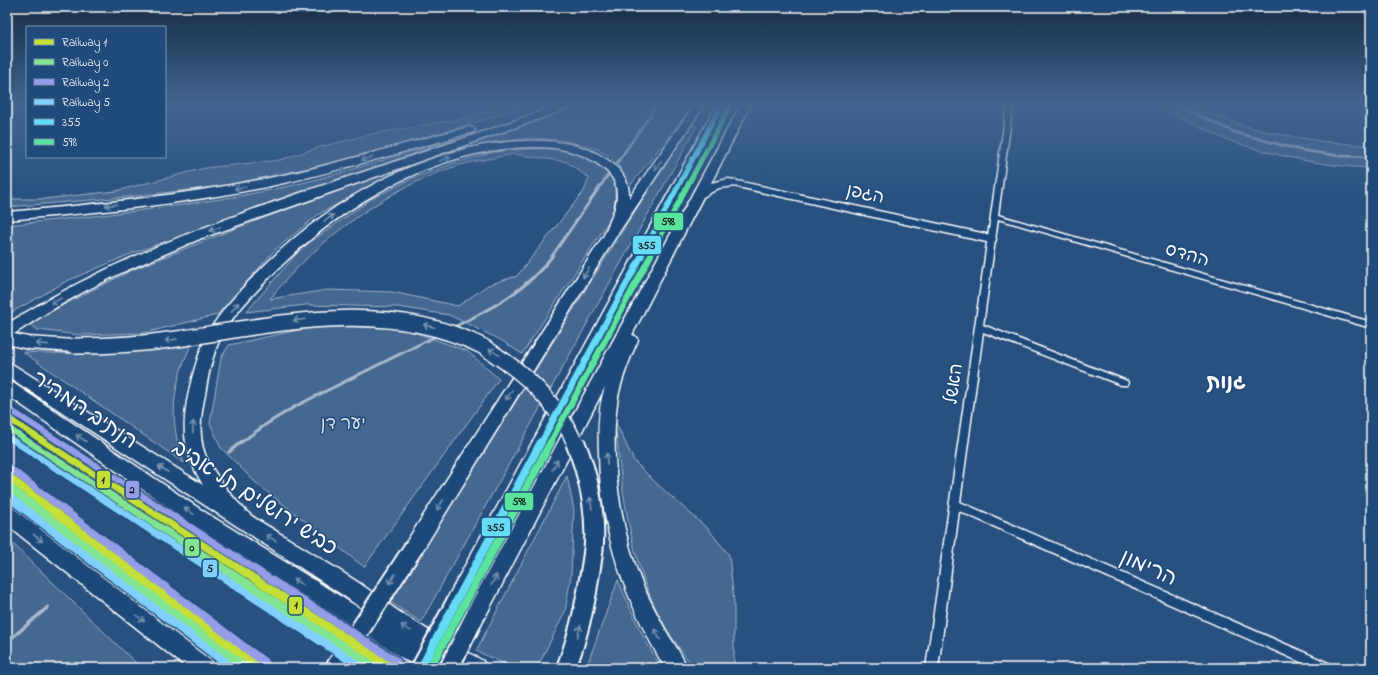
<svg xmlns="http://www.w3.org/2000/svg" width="1378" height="675" viewBox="0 0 1378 675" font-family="'Indie Flower','Playpen Sans Hebrew',sans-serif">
<rect width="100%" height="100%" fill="#28517f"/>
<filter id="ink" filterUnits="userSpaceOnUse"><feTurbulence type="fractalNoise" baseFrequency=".025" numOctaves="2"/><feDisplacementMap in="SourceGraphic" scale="8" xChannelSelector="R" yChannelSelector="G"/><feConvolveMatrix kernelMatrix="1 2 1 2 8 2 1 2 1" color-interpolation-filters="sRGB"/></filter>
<g filter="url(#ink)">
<path fill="#446890" stroke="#a2b4c8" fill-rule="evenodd" d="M503,104H536L357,158L222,186L127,197L7,207V199H44L116,191L205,168L280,160L320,147L371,134L461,119L493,110Z
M577,104H694L629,187L621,169L610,157L597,149L563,140L531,138L493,142L458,151L386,178L319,214L276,249L217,315L144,333L80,335L38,330L32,326L34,321L69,302L132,270L239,227Z
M1150,104H1192L1203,111L1238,124L1273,133L1320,141L1371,146V168C1322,166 1274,156 1228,140C1214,135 1202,127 1189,121C1176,115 1163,109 1150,104Z
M689,125L697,126L421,622L390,602Z
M455,139L133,253L67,281L7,315V225C95,216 184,207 271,190C334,177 395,156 455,139Z
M530,149C540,149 551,148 561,149C576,151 609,164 613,179C617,191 615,204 612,216L522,354L499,339L449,315L398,307L306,305L246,312L301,249L371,199L413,178L455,163L494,152ZM514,154L567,162L589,178L584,191L517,276L488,285L458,306L392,292L327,290L270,299C314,242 391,185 460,165C478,160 496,158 514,154Z
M317,326H342L405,329L467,351L499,379L364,567L257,484L221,448L210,423L221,358L229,345Z
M193,342C172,381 168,422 184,463L23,352L82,354L104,353Z
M615,421L634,461L657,484L709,530L729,555L734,602V668H694C679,648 663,626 653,603C628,546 621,483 615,421Z
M567,476L574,510L571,575L565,612L537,668H514L476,651Z
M7,538L9,540L141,668H7Z
M618,580C631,610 643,641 662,668H586Z"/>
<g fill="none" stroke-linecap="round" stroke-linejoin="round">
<path stroke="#aabbcd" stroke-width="2.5" d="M1174,104L1234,132L1270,142L1300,150L1340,156L1371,157
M617,163L651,114L655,104
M552,256L608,175"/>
<path stroke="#aabbcd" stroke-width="3" d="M452,328C490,309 527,291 553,255
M240,443L268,423L296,406L438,335"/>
<path stroke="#aabbcd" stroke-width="3.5" d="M229,452L241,442
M7,642L48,607"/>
<defs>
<path id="street" d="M1007,104H1013L998,215L1371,322V328L998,219L983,325L1127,381L1128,383L1127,385H1121L983,332L960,502L1331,664L1333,668H1314L959,511L938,668H926Z"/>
<path id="secondary" d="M732,180L991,235L995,236L996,239L995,242L991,243L729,185L727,183Z"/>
<path id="highway" d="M559,104H574L573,106L545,117L202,238L123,272L85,291L48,312L14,334L28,337L75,340L80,342L83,346L80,350L75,352L28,349L7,344V324C176,217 375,176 559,104Z
M695,104H705L615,238L421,553L414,556L407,553L405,547L407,541L604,235C610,220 620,203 616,187C614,176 606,170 598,164C569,143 526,145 491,151C404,166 325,219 265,282C249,299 232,316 221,337C212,355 208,375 205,395C200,417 197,442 209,463C219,480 232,497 246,511C255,520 269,526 279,533C305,549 331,565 356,581C374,593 391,607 409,618C433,634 459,647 483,661L486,668H456L445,661L447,668H418L191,523L7,395V381L13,383L203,511L372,616L344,596L7,376V362L12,364L203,485C183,452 181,428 189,391C195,365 202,340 217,319C229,302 243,287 257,273C326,202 424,144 525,141C552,140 583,143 606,159C620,168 630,180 629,198Z
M717,104H727L463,609L456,612L449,609L446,602L449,595Z
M741,104H751L711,183L728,179L736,180L738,183L736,186L719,188L703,197L632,335L635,336L638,340C630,358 622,378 618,397C608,454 621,536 644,588C652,604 660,621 669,636C676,647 683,657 687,668H665C625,600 600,532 599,453C598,431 598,408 605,387L483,621L476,624L469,621L466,614L469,607Z
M469,127L473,128L475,130L473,132C406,151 339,171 271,186C185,204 95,213 7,220V212C95,205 183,195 269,178C337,165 402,143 469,127Z
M7,506L13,508L211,661L214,668H187L7,525Z"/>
</defs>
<use href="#street" stroke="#fff" stroke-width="3"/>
<use href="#secondary" stroke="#fff" stroke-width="3"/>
<use href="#highway" stroke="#fff" stroke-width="3"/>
<use href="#street" fill="#1f4a7a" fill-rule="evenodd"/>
<use href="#secondary" fill="#1f4a7a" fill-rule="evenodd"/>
<use href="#highway" fill="#1f4a7a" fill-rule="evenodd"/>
<defs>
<path id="highway-bridge-far1" d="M75,346C109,346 143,344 177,339C278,324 384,298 480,345C488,349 495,355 503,360C535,382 559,408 575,443"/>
<path id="highway-bridge" d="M335,668L414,547
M421,668L456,602
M449,668L476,614
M566,668C576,643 582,618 587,592C589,576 593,560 594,543C596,510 588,473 575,442"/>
</defs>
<use href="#highway-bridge-far1" stroke="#fff" stroke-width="18" stroke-linecap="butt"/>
<use href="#highway-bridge" stroke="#fff" stroke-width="22" stroke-linecap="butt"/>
<use href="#highway-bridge-far1" stroke="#1f4a7a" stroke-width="15"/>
<use href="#highway-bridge" stroke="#1f4a7a" stroke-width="18"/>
<defs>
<path id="bus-1-far2" d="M641,256L722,104"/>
<path id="bus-1-far1" d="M541,443L642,255"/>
<path id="bus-1" d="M421,668L541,442"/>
<path id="bus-2-far2" d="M650,256L729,108"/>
<path id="bus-2-far1" d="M550,443L651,255"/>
<path id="bus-2" d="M430,668L551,442"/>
</defs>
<use href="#bus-1-far2" stroke="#1f4a7a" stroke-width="8"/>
<use href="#bus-1-far1" stroke="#1f4a7a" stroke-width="9"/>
<use href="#bus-1" stroke="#1f4a7a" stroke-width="10"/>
<use href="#bus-2-far2" stroke="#1f4a7a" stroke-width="8"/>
<use href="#bus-2-far1" stroke="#1f4a7a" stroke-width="9"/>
<use href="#bus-2" stroke="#1f4a7a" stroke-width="10"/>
<use href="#bus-1-far2" stroke="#66dbf5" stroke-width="5"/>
<use href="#bus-1-far1" stroke="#66dbf5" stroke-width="6"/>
<use href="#bus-1" stroke="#66dbf5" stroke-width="8"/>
<use href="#bus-2-far2" stroke="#5ae49d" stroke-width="5"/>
<use href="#bus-2-far1" stroke="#5ae49d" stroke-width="6"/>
<use href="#bus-2" stroke="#5ae49d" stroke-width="8"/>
<defs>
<path id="rail-1" d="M7,414L395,665L397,668H383L7,421Z
M7,472L10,473L262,665L264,668H251L7,481Z"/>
<path id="rail-2" d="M7,424L380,665L382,668H368L7,431Z
M7,482L10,483L249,665L251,668H238L7,491Z"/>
<path id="rail-3" d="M11,407L399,658L401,661L399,664L396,666L393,664L8,412L7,410L8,408Z
M12,466L15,468L267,659L269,662L267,665L264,667L261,665L9,472L8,470L9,468Z"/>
<path id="rail-4" d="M7,433L366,665L368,668H354L7,440Z
M7,492L10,493L236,665L238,668H225L7,501Z"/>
</defs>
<use href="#rail-1" stroke="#1f4a7a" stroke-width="3"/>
<use href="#rail-2" stroke="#1f4a7a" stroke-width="3"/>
<use href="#rail-3" stroke="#1f4a7a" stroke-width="3"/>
<use href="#rail-4" stroke="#1f4a7a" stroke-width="3"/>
<use href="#rail-1" fill="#c3df37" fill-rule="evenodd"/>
<use href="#rail-2" fill="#82e491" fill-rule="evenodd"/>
<use href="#rail-3" fill="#959de9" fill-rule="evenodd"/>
<use href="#rail-4" fill="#80d0ff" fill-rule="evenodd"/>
</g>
<defs><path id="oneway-shaft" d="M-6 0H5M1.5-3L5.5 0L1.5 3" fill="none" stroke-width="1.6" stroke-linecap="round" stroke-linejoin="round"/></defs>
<g stroke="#7992af">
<use href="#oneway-shaft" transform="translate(367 159) rotate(164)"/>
<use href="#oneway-shaft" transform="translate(445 159) rotate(-19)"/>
<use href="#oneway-shaft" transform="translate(658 165) rotate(125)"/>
<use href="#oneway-shaft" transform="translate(240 188) rotate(171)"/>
<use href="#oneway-shaft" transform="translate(111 205) rotate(173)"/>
<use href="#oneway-shaft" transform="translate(329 218) rotate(-33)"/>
<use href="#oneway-shaft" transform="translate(215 229) rotate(158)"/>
<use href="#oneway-shaft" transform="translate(586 273) rotate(122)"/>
<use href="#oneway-shaft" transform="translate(56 301) rotate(150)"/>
<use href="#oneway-shaft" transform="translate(235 307) rotate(-51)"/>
<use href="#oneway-shaft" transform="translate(299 320) rotate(174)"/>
<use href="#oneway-shaft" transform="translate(429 326) rotate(-165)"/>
<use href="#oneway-shaft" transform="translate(171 340) rotate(172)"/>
<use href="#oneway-shaft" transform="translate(42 344) rotate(-174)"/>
<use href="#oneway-shaft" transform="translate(494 352) rotate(-149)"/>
<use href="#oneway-shaft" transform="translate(509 395) rotate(122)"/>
<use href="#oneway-shaft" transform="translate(193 427) rotate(-88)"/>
<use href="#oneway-shaft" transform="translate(81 438) rotate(-146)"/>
<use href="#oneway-shaft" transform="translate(607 459) rotate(-92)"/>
<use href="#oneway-shaft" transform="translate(555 465) rotate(-62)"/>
<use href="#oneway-shaft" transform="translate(163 469) rotate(-147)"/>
<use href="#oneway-shaft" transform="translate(591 503) rotate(-99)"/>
<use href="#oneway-shaft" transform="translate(440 505) rotate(122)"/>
<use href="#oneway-shaft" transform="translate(189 511) rotate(-145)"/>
<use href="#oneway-shaft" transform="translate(38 538) rotate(38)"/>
<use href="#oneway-shaft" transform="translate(271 538) rotate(-148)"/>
<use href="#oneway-shaft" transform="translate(392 579) rotate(123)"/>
<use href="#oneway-shaft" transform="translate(494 580) rotate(-62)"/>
<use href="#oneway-shaft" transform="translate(298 582) rotate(-148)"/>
<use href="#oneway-shaft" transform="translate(140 618) rotate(38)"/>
<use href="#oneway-shaft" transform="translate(406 628) rotate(-148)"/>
<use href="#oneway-shaft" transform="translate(579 631) rotate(-76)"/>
<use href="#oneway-shaft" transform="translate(657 634) rotate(-119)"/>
</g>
</g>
<linearGradient id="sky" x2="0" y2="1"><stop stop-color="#162d46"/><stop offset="0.53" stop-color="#426590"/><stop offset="1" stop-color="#426590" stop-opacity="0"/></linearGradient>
<rect width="1378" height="198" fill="url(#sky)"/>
<g text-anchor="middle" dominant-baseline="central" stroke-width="3" stroke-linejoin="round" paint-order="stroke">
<g font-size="18" fill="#fff" stroke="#1f4a7a">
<text transform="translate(865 195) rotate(12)">הגפן</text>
<text transform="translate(1187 256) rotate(16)">ההדס</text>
<text transform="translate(955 384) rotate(-82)">האשל</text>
</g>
<g font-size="18" fill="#dae1e9" stroke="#1f4a7a">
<text x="343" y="425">יער דן</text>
</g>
<g font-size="20" font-weight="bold" fill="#fff" stroke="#1f4a7a">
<text x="1226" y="383">גנות</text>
</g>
<g font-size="22" fill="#fff" stroke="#1f4a7a">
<text transform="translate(84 411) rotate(34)">הנתיב המהיר</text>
<text transform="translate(254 499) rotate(33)">כביש ירושלים תל אביב</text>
<text transform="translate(1148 569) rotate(24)">הרימון</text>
</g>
</g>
<g stroke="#1f4a7a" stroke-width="1.5">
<rect x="653" y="212" width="31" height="19" rx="4" fill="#5ae49d"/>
<rect x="632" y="235" width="30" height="20" rx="4" fill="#66dbf5"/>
<rect x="96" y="470" width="15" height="19" rx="4" fill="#c3df37"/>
<rect x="125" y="480" width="15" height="19" rx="4" fill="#959de9"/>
<rect x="504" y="492" width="30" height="19" rx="4" fill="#5ae49d"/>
<rect x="481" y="517" width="30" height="20" rx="4" fill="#66dbf5"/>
<rect x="184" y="538" width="16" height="19" rx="4" fill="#82e491"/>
<rect x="202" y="559" width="16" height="19" rx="4" fill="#80d0ff"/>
<rect x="288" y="596" width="15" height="19" rx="4" fill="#c3df37"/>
</g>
<g font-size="11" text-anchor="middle" font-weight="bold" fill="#111">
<text x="668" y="225">598</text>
<text x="647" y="249">355</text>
<text x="103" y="484">1</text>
<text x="132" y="493">2</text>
<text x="519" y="505">598</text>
<text x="496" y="531">355</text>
<text x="192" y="551">0</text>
<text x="210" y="572">5</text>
<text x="296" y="609">1</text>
</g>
<rect width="1378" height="675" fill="none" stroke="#1f4a7a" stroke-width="24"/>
<rect x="12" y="12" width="1354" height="651" fill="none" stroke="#fff" stroke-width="1.5" filter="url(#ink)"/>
<rect x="26" y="26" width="140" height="132" fill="#1f4a7a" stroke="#7992af"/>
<rect x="34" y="39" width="20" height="6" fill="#c3df37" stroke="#7992af"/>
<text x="62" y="46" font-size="12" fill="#ffffff">Railway 1</text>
<rect x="34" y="59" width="20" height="6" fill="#82e491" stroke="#7992af"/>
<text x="62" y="66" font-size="12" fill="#ffffff">Railway 0</text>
<rect x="34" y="79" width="20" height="6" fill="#959de9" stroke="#7992af"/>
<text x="62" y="86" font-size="12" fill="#ffffff">Railway 2</text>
<rect x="34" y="99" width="20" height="6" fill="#80d0ff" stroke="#7992af"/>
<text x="62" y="106" font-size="12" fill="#ffffff">Railway 5</text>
<rect x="34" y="119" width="20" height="6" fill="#66dbf5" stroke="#7992af"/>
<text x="62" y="126" font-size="12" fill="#ffffff">355</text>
<rect x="34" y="139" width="20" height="6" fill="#5ae49d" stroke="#7992af"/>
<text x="62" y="146" font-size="12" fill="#ffffff">598</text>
</svg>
